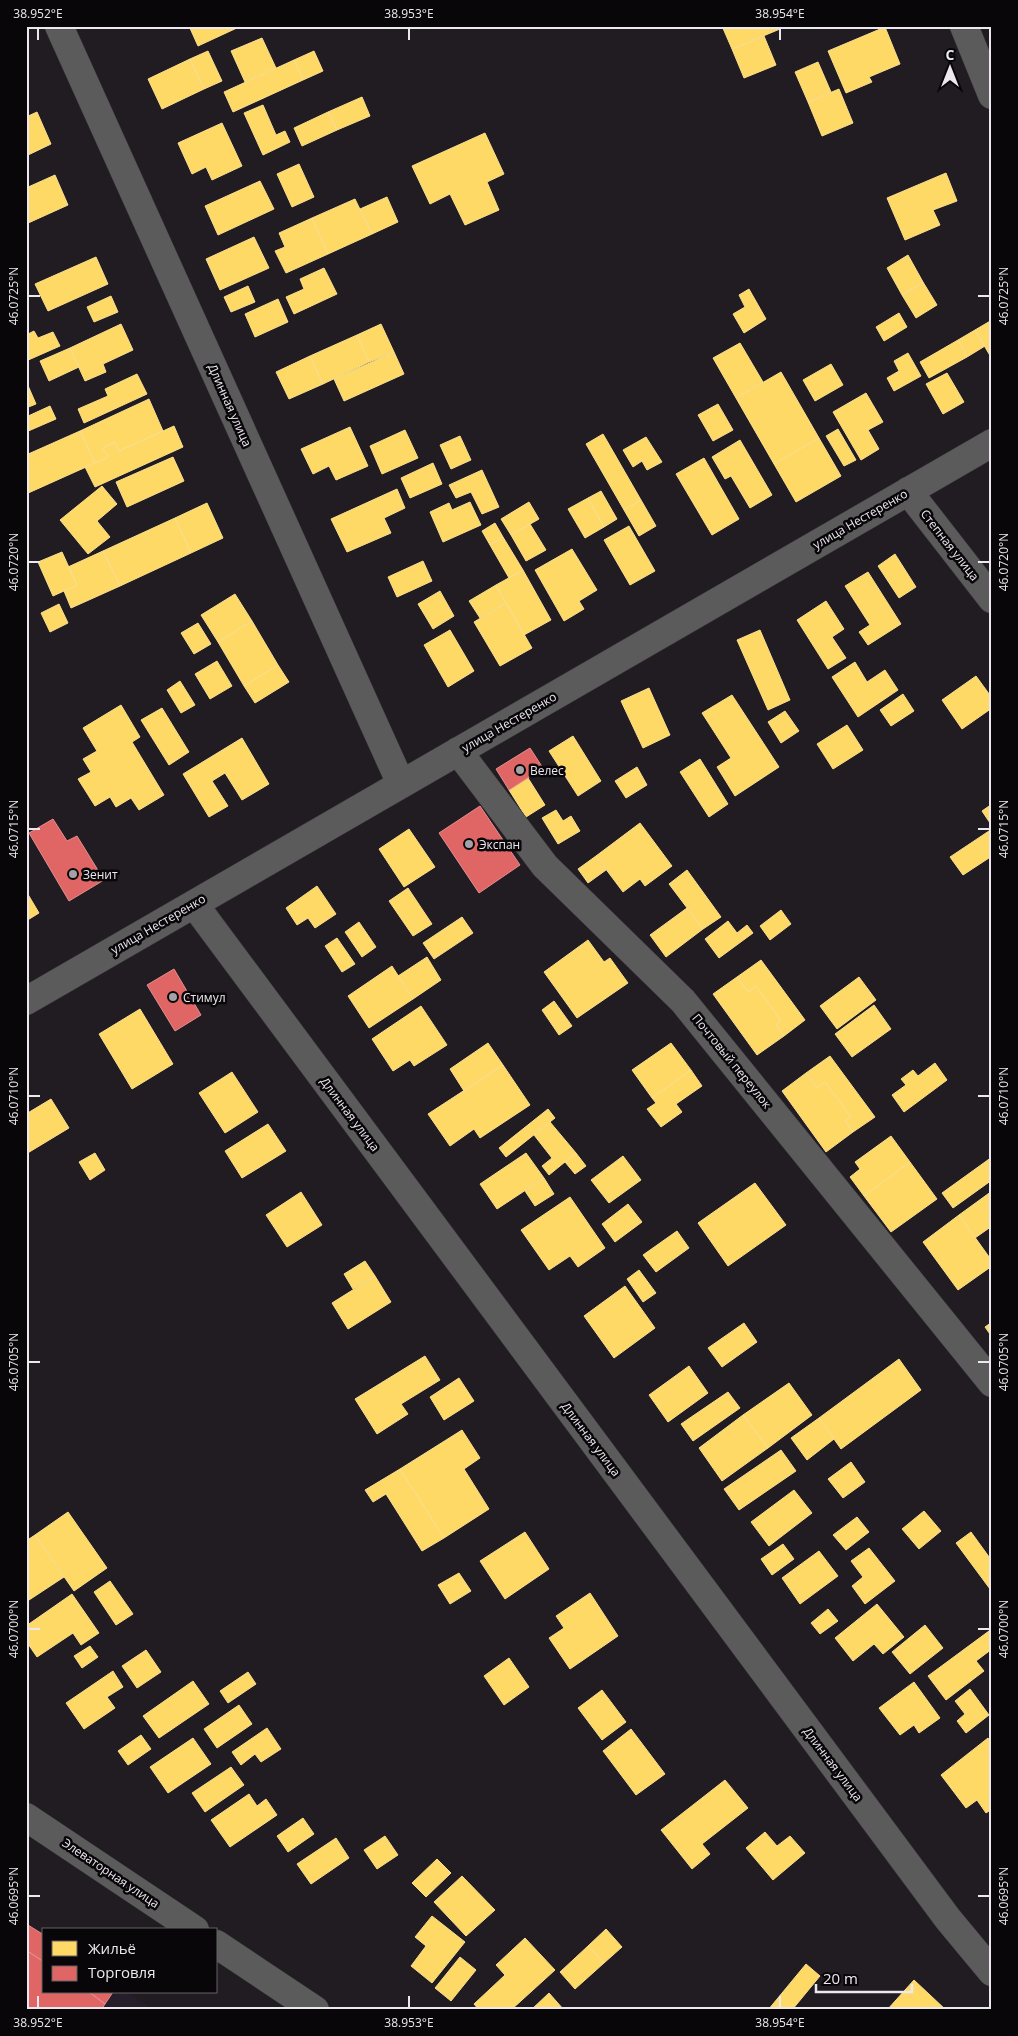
<svg xmlns="http://www.w3.org/2000/svg" width="1018" height="2036" viewBox="0 0 1018 2036" font-family="'Open Sans',sans-serif">
<rect width="100%" height="100%" fill="#201c21"/>
<path fill="#271e2b" d="M26,1924L44,1935V1992H127L153,2010H26Z"/>
<path fill="#ffd966" stroke="#f9de8f" d="M189,26H238L239,27L198,46Z
M722,26H779L780,29L732,49Z
M885,27L900,64L869,77L872,82L846,93L828,51Z
M764,36L776,65L744,78L732,49Z
M262,38L276,68L245,82L231,51Z
M208,51L222,81L204,89L190,59Z
M314,51L323,71L303,80L294,60Z
M190,59L204,89L162,109L148,79Z
M294,60L303,80L233,112L224,92Z
M818,62L831,92L808,102L795,72Z
M839,89L853,123L822,136L808,102Z
M362,97L370,116L337,130L328,112Z
M263,105L276,135L285,131L290,142L263,155L244,113Z
M37,112L51,144L26,156V117Z
M328,112L337,130L302,146L294,128Z
M222,123L242,166L212,180L206,167L192,174L178,143Z
M485,133L504,174L487,182L499,210L465,225L450,194L430,204L412,166Z
M299,164L314,197L292,207L277,174Z
M946,173L957,201L933,210L940,225L905,240L887,198Z
M55,175L68,205L26,224V188Z
M260,181L274,209L218,235L205,206Z
M387,197L398,222L372,234L360,209Z
M355,199L372,234L328,254L312,218Z
M312,218L328,254L286,273L275,251L285,247L279,233Z
M254,237L269,268L220,290L206,259Z
M908,255L923,282L902,295L887,268Z
M96,257L108,284L48,311L35,284Z
M324,268L337,294L294,314L286,297L304,289L300,279Z
M923,282L937,305L916,318L902,295Z
M248,286L255,302L231,312L224,297Z
M749,289L766,319L744,333L733,314L745,307L739,295Z
M111,296L118,312L94,322L87,307Z
M278,299L288,322L255,337L245,314Z
M899,313L907,327L884,341L876,327Z
M992,320V359L975,330Z
M121,324L133,350L103,364L106,372L85,381L70,348Z
M381,324L394,352L369,362L357,335Z
M975,330L985,346L967,357L958,340Z
M34,331L38,338L53,332L60,346L26,361V335Z
M357,335L369,362L323,384L310,356Z
M958,340L967,357L929,378L920,362Z
M740,343L763,382L736,398L713,358Z
M70,348L79,367L49,381L40,361Z
M394,352L404,374L344,401L334,379Z
M908,353L921,376L894,391L887,378L899,371L894,361Z
M310,356L323,384L289,399L276,372Z
M831,364L843,385L815,401L803,380Z
M781,372L819,438L774,464L736,398Z
M947,373L964,402L943,414L926,384Z
M137,374L147,394L84,423L78,409L108,396L105,389Z
M26,381L36,404L26,408Z
M866,393L883,422L868,430L879,449L861,460L833,412Z
M149,399L163,431L119,451L115,442L103,448L108,457L95,463L80,431Z
M718,404L733,430L713,441L698,415Z
M50,406L56,419L26,432V417Z
M174,426L183,447L95,487L85,467L108,457L103,448L115,442L119,451Z
M350,427L368,466L336,480L329,466L313,474L301,449Z
M838,429L856,460L844,466L826,436Z
M405,430L418,458L382,474L370,446Z
M80,431L95,463L26,494V455Z
M603,434L641,500L624,510L586,444Z
M460,436L471,460L451,469L440,445Z
M646,437L662,462L647,470L642,461L633,467L623,450Z
M819,438L841,476L796,502L774,464Z
M740,440L772,495L750,508L731,476L725,479L712,457Z
M173,457L184,481L127,507L116,482Z
M704,458L739,519L712,535L676,474Z
M433,463L442,484L410,498L401,478Z
M482,470L499,507L482,514L471,492L456,498L449,485Z
M102,486L117,504L97,521L110,537L88,554L60,520Z
M397,489L405,508L384,518L391,533L347,552L331,519Z
M601,491L617,519L604,527L588,498Z
M588,498L604,527L585,538L568,509Z
M641,500L656,526L639,536L624,510Z
M470,502L481,525L443,542L430,512L449,503L452,510Z
M529,502L539,519L511,535L501,519Z
M207,503L223,538L191,553L175,518Z
M175,518L191,553L120,586L103,551Z
M495,523L503,537L490,545L482,531Z
M530,524L546,550L526,561L511,535Z
M629,526L655,571L630,585L604,540Z
M503,537L523,570L509,578L490,545Z
M572,549L597,590L579,601L584,609L564,621L535,570Z
M103,551L120,586L71,608L64,591L77,585L68,567Z
M62,552L77,585L53,596L38,562Z
M895,554L916,587L899,598L878,566Z
M423,561L432,581L397,597L388,577Z
M523,570L551,620L524,635L496,585Z
M868,572L901,624L868,645L859,632L870,625L845,586Z
M496,585L506,603L480,618L469,601Z
M440,591L454,616L433,629L418,604Z
M235,594L252,621L218,642L201,615Z
M826,601L844,629L832,637L846,658L828,669L797,620Z
M506,603L532,648L500,666L474,622Z
M59,604L68,623L50,632L41,613Z
M252,621L278,665L244,686L218,642Z
M198,623L211,644L194,654L181,633Z
M450,630L474,671L448,687L424,645Z
M760,630L790,700L768,710L737,640Z
M217,661L232,686L210,699L195,674Z
M855,662L867,682L885,670L898,690L858,717L832,677Z
M278,665L289,682L255,703L244,686Z
M976,676L992,698V708L962,729L942,700Z
M180,681L195,705L181,713L167,690Z
M649,688L670,735L643,748L621,701Z
M903,694L914,711L891,726L880,710Z
M732,695L779,767L735,796L717,767L731,758L702,713Z
M121,705L140,737L132,742L164,795L139,810L131,798L116,807L110,797L95,806L78,779L91,772L83,759L97,751L83,728Z
M162,708L189,752L169,765L141,720Z
M785,711L799,731L781,743L768,722Z
M847,725L863,750L833,769L817,744Z
M573,736L601,781L578,796L549,751Z
M242,738L269,784L242,800L225,773L212,781L228,806L209,817L183,774Z
M700,759L728,804L709,817L680,772Z
M637,767L647,785L626,798L615,781Z
M528,778L545,805L526,817L509,790Z
M992,804V826L982,811Z
M556,810L563,821L571,816L580,831L558,844L542,818Z
M640,823L672,866L645,886L640,879L623,892L596,856Z
M409,829L435,867L404,887L379,849Z
M992,829V856L963,875L950,857Z
M596,856L606,870L588,883L578,869Z
M687,870L721,917L703,929L669,884Z
M317,886L336,914L315,928L308,918L297,925L286,908Z
M408,888L432,924L413,936L389,901Z
M26,891L39,913L26,921Z
M687,908L703,929L666,957L650,935Z
M781,910L791,924L770,940L760,926Z
M462,917L473,933L434,959L423,943Z
M728,921L737,933L747,925L753,933L719,958L705,939Z
M359,922L376,947L362,957L345,932Z
M337,938L355,964L342,972L325,946Z
M588,940L604,962L610,958L628,983L577,1018L544,972Z
M427,957L441,980L413,999L398,976Z
M761,960L805,1020L784,1036L776,1025L781,1021L756,986L748,992L737,977Z
M392,966L413,999L369,1028L348,996Z
M737,977L748,992L756,986L781,1021L776,1025L784,1036L757,1055L713,994Z
M859,977L876,1000L837,1029L820,1006Z
M554,1001L572,1026L559,1035L542,1010Z
M874,1005L891,1029L852,1057L835,1034Z
M421,1006L447,1045L414,1066L410,1060L393,1071L372,1039Z
M140,1009L173,1064L132,1089L99,1034Z
M488,1043L503,1065L464,1091L450,1069Z
M671,1043L691,1070L652,1098L632,1070Z
M830,1056L875,1117L853,1132L845,1121L851,1117L825,1082L817,1088L806,1073Z
M935,1063L947,1080L904,1112L892,1095L906,1085L901,1079L913,1070L918,1076Z
M503,1065L530,1105L480,1138L474,1129L450,1146L428,1114Z
M691,1070L702,1086L676,1104L682,1112L661,1127L647,1109L656,1103L652,1098Z
M232,1072L258,1112L225,1133L199,1093Z
M806,1073L817,1088L825,1082L851,1117L845,1121L853,1132L826,1152L782,1091Z
M51,1099L69,1128L26,1154V1114Z
M548,1109L555,1118L506,1157L499,1148Z
M550,1122L576,1153L549,1175L542,1166L552,1158L534,1135Z
M268,1124L286,1151L242,1178L225,1151Z
M891,1136L910,1162L864,1196L850,1177L860,1169L855,1162Z
M95,1153L105,1170L90,1180L79,1162Z
M526,1153L544,1178L497,1209L480,1184Z
M576,1153L586,1166L575,1174L565,1162Z
M623,1156L641,1180L609,1203L591,1180Z
M992,1157V1180L953,1208L942,1193Z
M910,1162L937,1199L891,1232L864,1196Z
M544,1178L554,1194L535,1206L525,1191Z
M755,1183L786,1225L728,1266L698,1223Z
M992,1191V1226L975,1238L959,1215Z
M301,1192L322,1225L287,1247L266,1215Z
M570,1197L605,1248L578,1267L570,1256L549,1270L521,1230Z
M628,1204L642,1222L615,1242L602,1224Z
M959,1215L992,1261V1266L958,1290L923,1242Z
M677,1231L689,1248L656,1272L643,1255Z
M365,1261L375,1276L353,1289L344,1274Z
M639,1270L656,1293L643,1302L627,1279Z
M375,1276L391,1302L348,1329L332,1303Z
M625,1286L655,1328L614,1358L584,1316Z
M992,1322V1337L985,1327Z
M744,1323L757,1342L722,1367L708,1348Z
M425,1356L440,1380L401,1404L408,1414L377,1434L355,1399Z
M899,1359L921,1390L841,1449L819,1418Z
M689,1366L708,1393L668,1422L649,1395Z
M459,1378L474,1401L444,1420L430,1397Z
M789,1383L812,1415L768,1448L743,1415Z
M728,1392L740,1408L693,1441L681,1424Z
M743,1415L768,1448L722,1481L699,1448Z
M819,1418L834,1439L807,1460L791,1438Z
M462,1430L480,1458L464,1469L489,1509L444,1538L400,1469Z
M781,1450L796,1471L739,1510L724,1489Z
M851,1462L865,1482L843,1498L828,1479Z
M400,1469L444,1538L422,1551L386,1494L373,1502L365,1490Z
M794,1490L812,1513L769,1546L751,1522Z
M924,1511L941,1531L919,1549L902,1529Z
M68,1512L107,1568L74,1591L35,1535Z
M857,1517L869,1532L846,1550L833,1535Z
M525,1532L549,1569L505,1599L480,1561Z
M971,1532L992,1561L990,1589L956,1543Z
M35,1535L64,1577L26,1602V1541Z
M783,1544L794,1559L772,1575L761,1559Z
M869,1548L895,1581L865,1604L852,1586L863,1577L851,1561Z
M819,1551L838,1576L800,1604L782,1578Z
M459,1573L471,1591L450,1604L438,1585Z
M110,1581L133,1614L116,1625L94,1592Z
M590,1593L618,1636L570,1669L549,1638L564,1628L556,1616Z
M72,1594L99,1633L81,1645L73,1633L37,1657L26,1641V1626Z
M877,1604L904,1637L883,1654L874,1644L853,1661L835,1638Z
M828,1609L838,1621L820,1634L811,1623Z
M925,1625L943,1648L910,1674L892,1652Z
M989,1631L992,1636V1649L976,1661L984,1671L946,1700L928,1676Z
M90,1646L98,1657L82,1668L74,1656Z
M146,1650L161,1672L137,1688L122,1666Z
M509,1658L529,1687L504,1705L484,1676Z
M113,1671L123,1687L107,1697L115,1708L84,1729L66,1703Z
M248,1672L256,1684L228,1703L220,1691Z
M193,1681L209,1704L159,1738L143,1716Z
M914,1682L940,1718L919,1733L914,1725L900,1735L879,1708Z
M970,1689L989,1715L966,1733L957,1721L965,1714L955,1701Z
M602,1690L626,1722L602,1740L578,1708Z
M239,1705L252,1724L217,1748L204,1729Z
M267,1728L281,1749L261,1762L255,1754L241,1765L232,1752Z
M631,1729L665,1774L636,1795L603,1751Z
M141,1735L151,1749L128,1765L118,1751Z
M193,1738L211,1764L168,1793L150,1767Z
M988,1738L992,1743V1809L986,1813L977,1800L966,1808L941,1775Z
M231,1767L244,1785L205,1812L192,1793Z
M725,1780L748,1808L702,1844L710,1854L692,1869L661,1830Z
M249,1794L257,1806L266,1799L277,1815L230,1847L211,1820Z
M303,1818L314,1834L288,1852L277,1836Z
M765,1832L777,1846L790,1836L805,1853L773,1880L746,1848Z
M385,1836L398,1855L377,1869L364,1850Z
M336,1838L349,1858L311,1884L297,1864Z
M437,1859L451,1873L426,1897L412,1883Z
M462,1876L495,1910L466,1936L434,1902Z
M432,1916L465,1942L432,1983L411,1966L426,1946L415,1937Z
M606,1929L622,1947L604,1963L588,1946Z
M525,1938L555,1970L511,2010H479L474,2004L505,1975L496,1965Z
M588,1946L604,1963L575,1989L560,1972Z
M460,1957L476,1970L451,2001L435,1988Z
M806,1964L820,1976L792,2010H768Z
M914,1980L946,2010H887Z
M549,1993L564,2010H531Z"/>
<path fill="#e06666" stroke="#e48d8f" d="M530,748L543,768L509,790L496,769Z
M480,806L520,865L479,893L439,833Z
M53,819L67,841L77,836L104,880L69,901L29,833Z
M174,969L201,1015L175,1031L147,985Z
M28,1925L44,1935V1962L26,1950Z
M26,1950L44,1962V1992H89L105,2004L101,2010H26Z
M89,1992H113L105,2004Z"/>
<g fill="none" stroke-linecap="round" stroke-linejoin="round">
<defs>
<path id="minor" d="M59,26L401,784
M964,26L992,95
M908,491L992,599
M458,751L545,866L683,1001L992,1383
M194,904L948,1919L992,1972
M26,1001L992,443
M26,1817L195,1930
M216,1944L315,2010"/>
</defs>
<use href="#minor" stroke="#3c393d" stroke-width="29"/>
<use href="#minor" stroke="#5c5b5c" stroke-width="28"/>
</g>
<path fill="none" stroke="#ece8ee" stroke-width="2" d="M38,28V40M409,28V40M780,28V40M28,296H40M978,296H990M28,562H40M978,562H990M28,829H40M978,829H990M28,1096H40M978,1096H990M28,1362H40M978,1362H990M28,1629H40M978,1629H990M28,1896H40M978,1896H990M38,1996V2008M409,1996V2008M780,1996V2008"/>
<g fill="#a5a1a6" stroke="#09060a" stroke-width="2">
<circle cx="520" cy="770" r="5"/>
<circle cx="469" cy="844" r="5"/>
<circle cx="73" cy="874" r="5"/>
<circle cx="173" cy="997" r="5"/>
</g>
<g text-anchor="middle" dominant-baseline="central" stroke-width="5" stroke-linejoin="round" paint-order="stroke">
<g font-size="12" fill="#ece8ee" stroke="#09060a">
<text transform="translate(230 405) rotate(66)">Длинная улица</text>
<text transform="translate(860 519) rotate(-30)">улица Нестеренко</text>
<text transform="translate(950 545) rotate(52)">Степная улица</text>
<text transform="translate(509 722) rotate(-30)">улица Нестеренко</text>
<text transform="translate(158 924) rotate(-30)">улица Нестеренко</text>
<text transform="translate(732 1061) rotate(51)">Почтовый переулок</text>
<text transform="translate(350 1114) rotate(53)">Длинная улица</text>
<text transform="translate(591 1439) rotate(53)">Длинная улица</text>
<text transform="translate(833 1764) rotate(53)">Длинная улица</text>
<text transform="translate(111 1873) rotate(34)">Элеваторная улица</text>
</g>
<g font-size="12" fill="#ece8ee" stroke="#09060a" text-anchor="start">
<text x="530" y="770">Велес</text>
<text x="479" y="844">Экспан</text>
<text x="83" y="874">Зенит</text>
<text x="183" y="997">Стимул</text>
</g>
</g>
<rect width="1018" height="2036" fill="none" stroke="#09060a" stroke-width="55"/>
<rect x="42" y="1928" width="175" height="65" fill="#09060a" stroke="#646065"/>
<rect x="52" y="1941" width="25" height="15" fill="#ffd966" stroke="#646065"/>
<text x="88" y="1954" font-size="15" fill="#ece8ee">Жильё</text>
<rect x="52" y="1966" width="25" height="15" fill="#e06666" stroke="#646065"/>
<text x="88" y="1978" font-size="15" fill="#ece8ee">Торговля</text>
<g transform="translate(950 68)" stroke="#09060a" stroke-width="4" paint-order="stroke">
<path d="M0-4L9 19L0 12L-9 19Z" fill="#ece8ee"/>
<text y="-8" font-size="14" font-weight="bold" text-anchor="middle" fill="#ece8ee">С</text>
</g>
<path d="M816 1984v8h96v-8" fill="none" stroke="#ece8ee" stroke-width="2.5"/>
<text x="823" y="1984" font-size="15" fill="#ece8ee" stroke="#09060a" stroke-width="4" paint-order="stroke">20 m</text>
<rect x="28" y="28" width="962" height="1980" fill="none" stroke="#ece8ee" stroke-width="2"/>
<g font-size="12" text-anchor="middle" fill="#ece8ee">
<text x="38" y="18">38.952°E</text>
<text x="409" y="18">38.953°E</text>
<text x="780" y="18">38.954°E</text>
<text transform="translate(14 296) rotate(-90)" y="4">46.0725°N</text>
<text transform="translate(1004 296) rotate(-90)" y="4">46.0725°N</text>
<text transform="translate(14 562) rotate(-90)" y="4">46.0720°N</text>
<text transform="translate(1004 562) rotate(-90)" y="4">46.0720°N</text>
<text transform="translate(14 829) rotate(-90)" y="4">46.0715°N</text>
<text transform="translate(1004 829) rotate(-90)" y="4">46.0715°N</text>
<text transform="translate(14 1096) rotate(-90)" y="4">46.0710°N</text>
<text transform="translate(1004 1096) rotate(-90)" y="4">46.0710°N</text>
<text transform="translate(14 1362) rotate(-90)" y="4">46.0705°N</text>
<text transform="translate(1004 1362) rotate(-90)" y="4">46.0705°N</text>
<text transform="translate(14 1629) rotate(-90)" y="4">46.0700°N</text>
<text transform="translate(1004 1629) rotate(-90)" y="4">46.0700°N</text>
<text transform="translate(14 1896) rotate(-90)" y="4">46.0695°N</text>
<text transform="translate(1004 1896) rotate(-90)" y="4">46.0695°N</text>
<text x="38" y="2027">38.952°E</text>
<text x="409" y="2027">38.953°E</text>
<text x="780" y="2027">38.954°E</text>
</g>
</svg>
